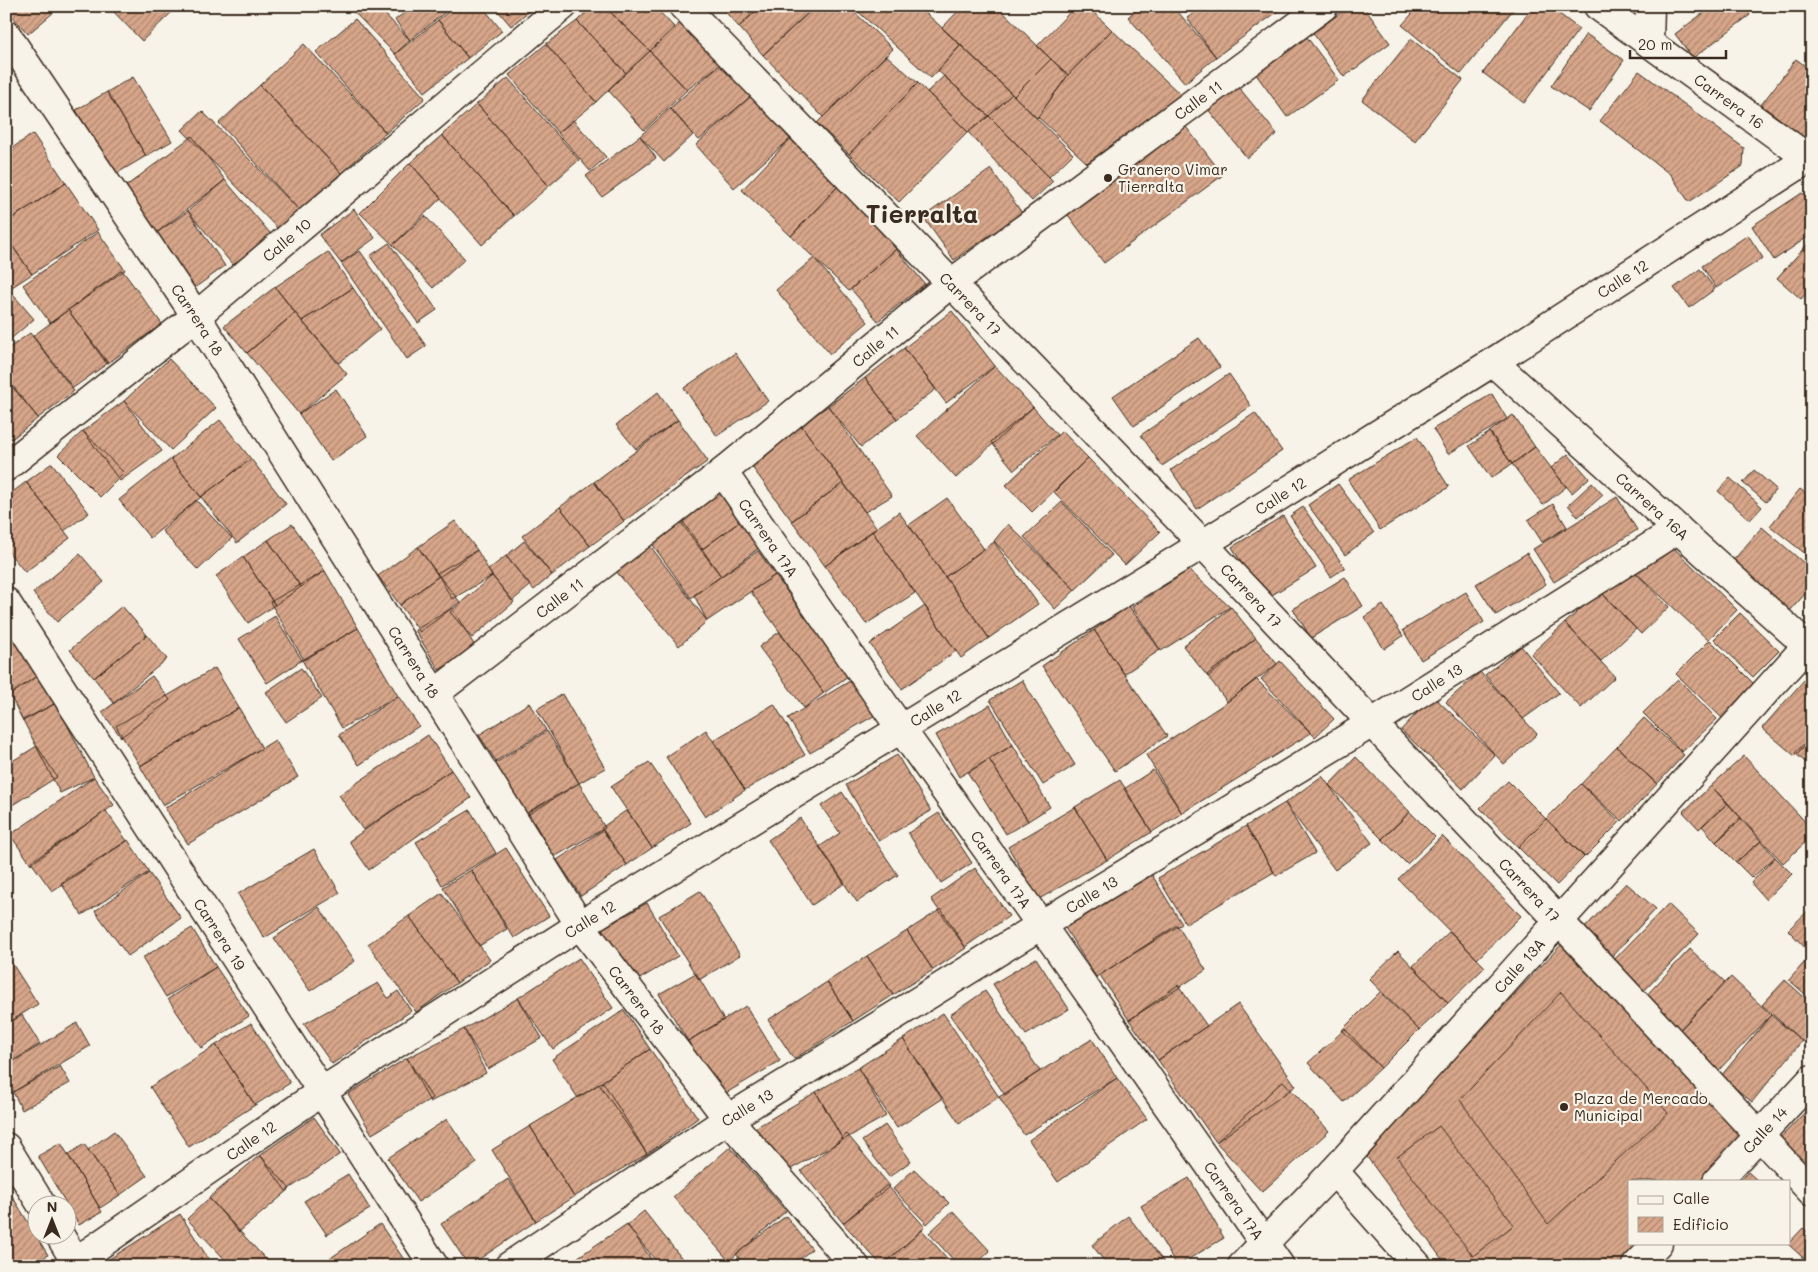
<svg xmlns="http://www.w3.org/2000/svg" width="1818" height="1272" viewBox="0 0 1818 1272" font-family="Mali,sans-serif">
<defs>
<pattern id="building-hatch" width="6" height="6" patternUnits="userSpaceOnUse" patternTransform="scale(1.25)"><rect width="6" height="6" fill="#d7a68a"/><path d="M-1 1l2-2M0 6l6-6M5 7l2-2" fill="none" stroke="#b08770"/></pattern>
</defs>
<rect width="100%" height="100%" fill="#f7f3e8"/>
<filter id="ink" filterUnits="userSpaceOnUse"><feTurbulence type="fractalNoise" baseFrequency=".02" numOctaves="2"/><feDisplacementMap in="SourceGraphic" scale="10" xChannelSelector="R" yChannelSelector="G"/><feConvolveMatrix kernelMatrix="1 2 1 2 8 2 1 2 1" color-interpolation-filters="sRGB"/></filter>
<g filter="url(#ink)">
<path fill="url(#building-hatch)" stroke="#3b2a1e" d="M6,6H61L28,34L6,9Z
M108,6H174L176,8L142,41Z
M348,6H377L410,40L395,54Z
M413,6H453L410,40L395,20Z
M456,6H482L502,31L468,58L438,20Z
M494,6H535L511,26Z
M592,6H604L650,51L626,73L577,21Z
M604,6H654L674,27L650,51Z
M720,6H761L739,27Z
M761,6H805L810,11L763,55L739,27Z
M816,6H848L893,49L823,117L763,55Z
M852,6H918L961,45L931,78Z
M963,6H997L1051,59L1014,96L942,28Z
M1076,6H1087L1112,30L1068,75L1037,46Z
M1140,6H1173L1216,57L1185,83L1128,17Z
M1203,6H1285L1216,57L1187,18Z
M1350,6H1363L1390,43L1344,77L1313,33Z
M1402,6H1516L1461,74L1402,25L1412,14Z
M1533,6H1549L1579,29L1524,103L1483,73Z
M1713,6H1744L1750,15L1693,58L1675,34Z
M355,19L425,98L386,133L316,52Z
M438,20L468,58L425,92L395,54Z
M683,20L722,63L687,90L650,51Z
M577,21L626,73L596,102L546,44Z
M1112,30L1181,95L1087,163L1038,117L1068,75Z
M1586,34L1624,60L1589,111L1551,86Z
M1306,36L1339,80L1287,117L1255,73Z
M1411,39L1463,80L1415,141L1362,100Z
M304,44L386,133L341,173L260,85Z
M546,44L596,102L558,133L509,75Z
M961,45L1012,94L989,116L938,71Z
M650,51L687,90L644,130L608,90Z
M886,55L918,83L849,154L817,123Z
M1051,59L1068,75L1037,118L1014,96Z
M1796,59L1812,71V143L1761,105Z
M722,63L751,96L699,140L670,108Z
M1639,71L1744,148L1743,166L1689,202L1671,175L1600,121Z
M944,76L989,116L968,132L927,92Z
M133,77L172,141L146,156L107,92Z
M508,78L579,160L549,186L477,104Z
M918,83L968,132L899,202L849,154Z
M1236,84L1277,134L1247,158L1207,108Z
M260,85L341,173L300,211L219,123Z
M107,92L146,156L114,175L76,110Z
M1012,94L1073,154L1049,177L989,116Z
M751,96L790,139L734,188L696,145Z
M477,104L549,186L514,216L442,135Z
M670,108L693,135L664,162L640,136Z
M202,111L300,211L279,230L182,130Z
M989,116L1053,181L1032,201L968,132Z
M573,120L606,157L590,171L558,133Z
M1183,123L1223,175L1104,263L1065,211Z
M33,134L66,183L6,222V152Z
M442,135L514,216L482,245L410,163Z
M192,136L225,180L155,234L121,190Z
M640,136L656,158L602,197L586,176Z
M790,139L839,185L791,236L742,190Z
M410,163L441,198L393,245L360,213Z
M991,169L1022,213L954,260L923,217Z
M225,180L275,239L237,270L188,211Z
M66,183L98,230L32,274L6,237V222Z
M839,185L896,249L849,291L791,236Z
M1802,193L1812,201V234L1774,260L1752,226Z
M354,209L375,238L341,263L319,235Z
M188,211L225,266L193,289L155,234Z
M425,216L465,259L433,288L393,245Z
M98,232L125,270L50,323L23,285Z
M1748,235L1763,258L1716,288L1702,266Z
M6,237L32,274L9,289L6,285Z
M1812,239V287L1801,299L1777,278Z
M389,243L437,310L418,323L370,256Z
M896,249L925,284L878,321L851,289Z
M360,251L426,346L407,359L341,263Z
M328,252L353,288L302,321L275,287Z
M814,258L868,322L830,354L776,290Z
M1700,269L1715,289L1689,308L1674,288Z
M122,270L162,324L107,364L68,310Z
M275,287L295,313L247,353L224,326Z
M353,288L380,329L339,363L302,321Z
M9,290L34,319L6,343V292Z
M68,310L108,363L73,388L33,336Z
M952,311L995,366L946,403L904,348Z
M295,313L347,374L299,414L247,353Z
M30,333L74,391L38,418L6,377V350Z
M1199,338L1220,367L1134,426L1113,396Z
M904,348L936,389L897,419L865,378Z
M735,353L768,401L717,436L684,388Z
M169,359L216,408L171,450L124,401Z
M995,366L1033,407L956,478L917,436Z
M1229,374L1251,406L1162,466L1141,435Z
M865,378L897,419L861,447L828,406Z
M6,379L38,418L8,442L6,440Z
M336,389L367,436L331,461L299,414Z
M658,392L678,420L636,449L616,425Z
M1492,394L1507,419L1448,454L1433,429Z
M124,401L162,451L120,481L83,431Z
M828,406L892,496L865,512L801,425Z
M1033,407L1057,435L1014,470L991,442Z
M1255,413L1282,451L1197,509L1171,470Z
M1513,415L1535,447L1512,464L1489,432Z
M220,420L251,459L201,497L171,459Z
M678,420L708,461L624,521L594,482Z
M801,425L843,483L792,521L749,463Z
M83,431L124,473L100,497L58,455Z
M1062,431L1088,458L1032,512L1006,485Z
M1490,432L1512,464L1491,478L1469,446Z
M1417,437L1449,487L1380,530L1348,480Z
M1535,447L1566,487L1543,505L1512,464Z
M1568,454L1589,478L1572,493L1551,468Z
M1088,458L1160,532L1125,565L1054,492Z
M171,459L201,497L150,538L119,500Z
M251,459L286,504L237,543L201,497Z
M52,463L89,513L64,531L26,482Z
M1754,470L1776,489L1766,502L1743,483Z
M1730,478L1762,507L1750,520L1718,491Z
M26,482L70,538L25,572L6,549V497Z
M594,482L624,521L590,546L560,507Z
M843,483L877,528L825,566L792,521Z
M1592,483L1603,495L1578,517L1568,505Z
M1338,484L1374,533L1345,555L1308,505Z
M1800,489L1812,498V559L1770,526Z
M720,491L742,520L701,550L680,521Z
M1617,497L1637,530L1554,582L1533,549Z
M947,498L984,549L945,577L909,525Z
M196,500L232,538L198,570L162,531Z
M1062,502L1112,555L1075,590L1024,537Z
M1553,504L1567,527L1542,542L1528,520Z
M560,507L590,546L552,575L522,536Z
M1303,507L1345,568L1331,577L1290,516Z
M899,512L989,638L961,658L872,531Z
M1283,516L1316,568L1272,595L1244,567L1232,547Z
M681,519L721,576L691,598L650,541Z
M742,520L762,546L721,576L701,550Z
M455,521L477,550L439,577L418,547Z
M292,524L325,571L301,587L268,540Z
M1008,524L1075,590L1055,609L994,541Z
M1762,527L1812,570V586L1789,612L1731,563Z
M872,531L915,593L866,624L825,566Z
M268,540L301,587L275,605L243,557Z
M524,541L552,575L534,590L506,556Z
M994,542L1038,604L989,638L945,577Z
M648,543L707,621L679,646L615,570Z
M1671,545L1737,610L1708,640L1630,567Z
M418,547L439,576L400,605L378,576Z
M477,550L492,576L452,599L437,573Z
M758,551L775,575L707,621L694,595Z
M1527,553L1546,584L1496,615L1476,584Z
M80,554L104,582L57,622L33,593Z
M506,556L530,586L512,601L488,570Z
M243,557L275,605L248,623L216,576Z
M1630,567L1669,607L1641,634L1602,593Z
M1189,570L1230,607L1161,651L1132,607Z
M325,571L358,628L304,660L270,602Z
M775,575L848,676L824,693L751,592Z
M439,576L460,602L420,632L400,605Z
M492,576L514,602L472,638L450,612Z
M1345,577L1363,606L1311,638L1293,609Z
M1600,591L1636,629L1601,661L1565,623Z
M1466,592L1484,622L1421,660L1403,630Z
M1383,605L1403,636L1384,649L1364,617Z
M122,606L147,635L94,678L70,650Z
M925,606L956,651L902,689L870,644Z
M1129,606L1160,650L1124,674L1094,630Z
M1231,607L1256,638L1208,677L1183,646Z
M452,608L476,648L439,670L415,630Z
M1740,613L1779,651L1753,677L1714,639Z
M275,616L302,660L267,683L239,639Z
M1565,623L1615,677L1581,708L1531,654Z
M358,628L398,696L342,728L302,660Z
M1094,630L1167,736L1115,771L1042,666Z
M6,631L38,675L6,698Z
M779,632L824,693L804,708L759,647Z
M147,635L167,659L114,703L94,678Z
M1256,638L1277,664L1227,702L1207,675Z
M1710,640L1756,686L1723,719L1676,674Z
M1521,646L1559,693L1523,719L1485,675Z
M1280,661L1334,719L1315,737L1261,679Z
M215,668L239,708L140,766L116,726Z
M301,668L322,698L286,722L266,692Z
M1812,671V737L1795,756L1762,728Z
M1480,672L1537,734L1504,764L1446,702Z
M38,675L56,703L23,721L10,695Z
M152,676L170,700L121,737L102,712Z
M855,678L877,714L810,753L788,718Z
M1256,679L1311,733L1182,813L1146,755L1227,702Z
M1678,679L1717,719L1682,752L1643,713Z
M1022,680L1075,765L1043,785L990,700Z
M562,694L605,768L579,783L537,709Z
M398,696L419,726L359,765L339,735Z
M1433,696L1495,755L1463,789L1401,730Z
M56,703L94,777L60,793L23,720Z
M529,703L546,730L496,761L479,735Z
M774,704L805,755L745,790L714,740Z
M990,705L1013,745L959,777L936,735Z
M239,708L262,748L163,805L140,766Z
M1644,718L1684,755L1657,784L1617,747Z
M706,730L745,790L705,817L666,757Z
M547,731L579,783L526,816L494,764Z
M428,735L451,770L363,830L339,795Z
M1812,735V768L1795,753Z
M275,740L298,777L188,844L165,808Z
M1013,745L1050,807L1028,821L989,759Z
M37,746L57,777L6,809V765Z
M1617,747L1657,784L1622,821L1581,784Z
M897,755L931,811L879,841L846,785Z
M1744,756L1812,829V836L1783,863L1711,786Z
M1356,757L1410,812L1382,839L1329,785Z
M989,759L1028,821L1006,834L968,773Z
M649,762L691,823L652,848L611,787Z
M451,770L471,798L369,870L349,841Z
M1153,770L1182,813L1152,832L1124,789Z
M1322,776L1372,843L1335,870L1285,803Z
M94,777L114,805L31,864L10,835Z
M1120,780L1152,832L1107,860L1075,807Z
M1508,781L1546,819L1518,847L1480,808Z
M579,783L605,828L554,857L528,812Z
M1581,784L1620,822L1585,857L1546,819Z
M1711,786L1728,803L1699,829L1683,812Z
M842,792L898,875L857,902L819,847L840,833L821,806Z
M1285,803L1315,853L1276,876L1246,826Z
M1728,803L1742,819L1716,842L1702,826Z
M1075,807L1107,860L1039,899L1008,847Z
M470,810L496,853L442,885L416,842Z
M627,810L652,848L627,865L601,828Z
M106,811L127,841L52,891L31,862Z
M1410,812L1435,837L1407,864L1382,839Z
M939,813L972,863L941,883L908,833Z
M800,818L845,883L812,905L768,840Z
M1740,818L1761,841L1736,862L1716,842Z
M1546,819L1584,857L1557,885L1518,847Z
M1246,826L1274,872L1186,924L1158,878Z
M603,830L627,865L581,896L557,860Z
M1442,836L1521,916L1477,959L1398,879Z
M128,840L149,872L82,915L61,883Z
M1761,841L1775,857L1752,878L1736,862Z
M506,848L549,916L514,938L471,870Z
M314,849L340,893L264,938L238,894Z
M1775,857L1792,874L1766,900L1751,883Z
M975,868L1009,916L965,947L931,899Z
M471,870L507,929L479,946L443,887Z
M149,873L181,918L128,956L95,911Z
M1152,875L1182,924L1096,977L1065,928Z
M1626,883L1656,909L1612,956L1583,930Z
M700,891L740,955L699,980L659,916Z
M442,893L490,960L457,983L409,916Z
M647,903L678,956L633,983L602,929Z
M1668,904L1699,934L1641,994L1610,964Z
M319,907L355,961L310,991L274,938Z
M1812,907V955L1788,930Z
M941,909L966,948L933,970L907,931Z
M409,916L457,983L416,1012L368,944Z
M1177,925L1206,970L1129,1020L1100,975Z
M192,928L216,967L166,997L142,958Z
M907,931L933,970L893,995L867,956Z
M1450,931L1485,967L1448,1003L1413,966Z
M1562,944L1743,1134L1699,1181H1629V1243H1640L1619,1266H1447L1367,1157L1433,1081Z
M1690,949L1725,982L1676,1034L1641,1001Z
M1398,951L1448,1003L1419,1030L1369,979Z
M6,954L38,1004L6,1024Z
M867,956L893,995L853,1021L827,982Z
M1810,956L1812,958V1000L1789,980Z
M579,958L613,1008L553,1049L518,998Z
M1036,958L1069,1009L1026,1035L993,984Z
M216,967L249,1016L201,1048L168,999Z
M696,973L724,1020L688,1041L659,994Z
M1731,977L1771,1015L1717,1072L1676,1034Z
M1785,980L1812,1004V1032L1803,1042L1762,1005Z
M827,982L853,1021L794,1059L768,1020Z
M378,983L388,998L398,991L411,1011L332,1064L304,1024Z
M1178,985L1207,1026L1158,1060L1129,1020Z
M985,991L1040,1071L1005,1095L950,1015Z
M1380,992L1419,1030L1381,1068L1342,1030Z
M1561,992L1668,1113L1548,1224L1460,1100Z
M518,998L542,1038L488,1069L464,1029Z
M1238,1004L1296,1086L1216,1142L1158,1060Z
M746,1006L780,1061L721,1096L688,1041Z
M624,1010L650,1049L578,1098L552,1059Z
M943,1013L999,1097L959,1123L903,1039Z
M22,1015L40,1044L6,1065V1025Z
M1771,1015L1802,1041L1752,1102L1721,1076Z
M77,1023L90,1046L13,1092L6,1082V1066Z
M251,1023L290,1083L255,1105L216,1045Z
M464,1029L486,1073L430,1102L407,1058Z
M1345,1029L1381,1068L1344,1102L1308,1063Z
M903,1039L942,1099L897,1128L858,1068Z
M1092,1039L1117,1078L1024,1135L999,1097Z
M216,1045L255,1105L189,1147L150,1087Z
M650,1049L698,1118L647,1154L599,1084Z
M407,1058L432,1098L372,1134L348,1094Z
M60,1066L70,1083L22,1110L13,1092Z
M858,1068L886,1116L843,1140L816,1092Z
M1117,1078L1147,1119L1058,1182L1029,1140Z
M1283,1081L1329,1131L1262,1192L1216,1142Z
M603,1082L647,1154L574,1197L530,1126Z
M816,1092L843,1140L782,1174L755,1128Z
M1812,1105V1173L1778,1140Z
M314,1117L340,1154L286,1191L260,1155Z
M447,1119L477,1163L418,1202L388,1158Z
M885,1125L911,1161L889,1177L862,1141Z
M530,1126L574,1197L536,1221L492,1150Z
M1439,1126L1514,1225L1473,1256L1397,1157Z
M114,1131L147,1176L120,1195L88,1150Z
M847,1134L890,1186L843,1223L801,1171Z
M61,1143L102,1212L79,1225L38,1156Z
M84,1144L120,1195L100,1208L68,1155Z
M730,1147L786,1211L729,1261L673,1197Z
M260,1155L290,1189L239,1232L209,1198Z
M914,1169L949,1203L927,1224L893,1189Z
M1748,1172L1758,1181H1740Z
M348,1174L370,1209L327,1235L304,1201Z
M1189,1178L1224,1238L1177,1266L1141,1206Z
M508,1179L536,1221L469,1266L441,1224Z
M887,1185L925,1227L882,1266L843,1223Z
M6,1186L48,1255L30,1266H6Z
M209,1198L272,1266H231L187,1219Z
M644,1211L688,1266H660L627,1225Z
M953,1211L990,1251L974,1266H959L929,1233Z
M180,1214L213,1266H105L103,1263Z
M786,1216L812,1249L791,1266H745L736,1254Z
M1128,1216L1167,1266H1108L1092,1245Z
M380,1224L405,1261L397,1266H319Z
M627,1224L656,1266H565Z
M1803,1228L1812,1236V1266L1788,1244Z
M922,1230L954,1266H882Z"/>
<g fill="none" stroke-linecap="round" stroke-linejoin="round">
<defs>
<g id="minor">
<path id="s1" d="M683,6L1203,544L1559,921L1812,1192"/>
<path id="s2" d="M6,34L196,316L580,925L728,1119L855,1266"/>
<path d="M1649,43L1650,6"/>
<path id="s3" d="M1493,362L1812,650"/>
<path id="s4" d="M723,472L901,729L1041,925L1280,1266"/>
<path id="s5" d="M6,602L434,1266"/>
<path id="s6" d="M434,694L723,472L950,284L1324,6"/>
<path d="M6,1147L41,1204"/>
<path d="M1334,1171L1418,1266"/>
<path id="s7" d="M1717,1181L1812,1079"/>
<path d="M59,1234L78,1266"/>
<path id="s8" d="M69,1266L321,1092L580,925L1203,544L1493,362L1808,159"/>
<path id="s9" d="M509,1266L728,1119L1041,925L1372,723L1678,529"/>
<path id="s10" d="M1242,1266L1334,1171L1812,640"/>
<path d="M1636,1266L1658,1243"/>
</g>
<g id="major">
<path id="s11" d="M1598,6L1812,161"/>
<path id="s12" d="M6,467L196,316L563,6"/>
</g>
</defs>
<use href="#minor" stroke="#3b2a1e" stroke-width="31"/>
<use href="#major" stroke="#3b2a1e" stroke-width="31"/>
<use href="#minor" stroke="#f7f3e8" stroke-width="28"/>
<use href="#major" stroke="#f7f3e8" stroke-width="28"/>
</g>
</g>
<g fill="#3b2a1e" stroke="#f7f3e8" stroke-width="2">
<circle cx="1108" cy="178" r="5"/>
<circle cx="1564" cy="1107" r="5"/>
</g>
<g text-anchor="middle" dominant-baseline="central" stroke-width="4.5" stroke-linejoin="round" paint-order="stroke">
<g font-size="15" fill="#3b2a1e" stroke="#f7f3e8">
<text stroke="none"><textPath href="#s6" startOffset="968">Calle 11</textPath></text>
<text stroke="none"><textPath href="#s11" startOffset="162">Carrera 16</textPath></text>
<text stroke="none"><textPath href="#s12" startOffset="361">Calle 10</textPath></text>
<text stroke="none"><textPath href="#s8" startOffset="1841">Calle 12</textPath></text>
<text stroke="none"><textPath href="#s1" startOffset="414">Carrera 17</textPath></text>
<text stroke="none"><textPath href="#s2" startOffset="344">Carrera 18</textPath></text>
<text stroke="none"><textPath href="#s6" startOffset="562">Calle 11</textPath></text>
<text stroke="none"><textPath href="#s8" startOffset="1436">Calle 12</textPath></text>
<text stroke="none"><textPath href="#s3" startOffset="215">Carrera 16A</textPath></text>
<text stroke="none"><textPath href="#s4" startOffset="80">Carrera 17A</textPath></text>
<text stroke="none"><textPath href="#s1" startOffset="819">Carrera 17</textPath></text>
<text stroke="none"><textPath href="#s6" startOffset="158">Calle 11</textPath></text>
<text stroke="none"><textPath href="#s2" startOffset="749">Carrera 18</textPath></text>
<text stroke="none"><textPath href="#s9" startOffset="1096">Calle 13</textPath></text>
<text stroke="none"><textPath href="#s8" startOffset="1031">Calle 12</textPath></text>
<text stroke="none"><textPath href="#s4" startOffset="485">Carrera 17A</textPath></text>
<text stroke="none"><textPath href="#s1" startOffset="1224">Carrera 17</textPath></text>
<text stroke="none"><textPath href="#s9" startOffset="691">Calle 13</textPath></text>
<text stroke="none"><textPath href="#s8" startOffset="626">Calle 12</textPath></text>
<text stroke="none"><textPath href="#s5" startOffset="395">Carrera 19</textPath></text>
<text stroke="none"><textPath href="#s10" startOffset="409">Calle 13A</textPath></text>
<text stroke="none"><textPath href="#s2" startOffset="1154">Carrera 18</textPath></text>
<text stroke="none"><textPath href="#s9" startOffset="286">Calle 13</textPath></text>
<text stroke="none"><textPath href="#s7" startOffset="70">Calle 14</textPath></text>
<text stroke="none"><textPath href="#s8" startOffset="221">Calle 12</textPath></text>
<text stroke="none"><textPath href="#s4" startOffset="890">Carrera 17A</textPath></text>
</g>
<g font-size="15" fill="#3b2a1e" stroke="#f7f3e8" text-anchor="start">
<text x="1118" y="169">Granero Vimar<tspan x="1118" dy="17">Tierralta</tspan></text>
<text x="1574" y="1098">Plaza de Mercado<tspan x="1574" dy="17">Municipal</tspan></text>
</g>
<g font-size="25" font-weight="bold" fill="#3b2a1e" stroke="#f7f3e8">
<text x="922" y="213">Tierralta</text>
</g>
</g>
<rect width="1818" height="1272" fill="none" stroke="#f7f3e8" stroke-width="25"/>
<rect x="12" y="12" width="1793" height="1247" fill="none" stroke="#3b2a1e" stroke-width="2" filter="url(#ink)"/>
<rect x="1628" y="1180" width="162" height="65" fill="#f7f3e8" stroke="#aca397"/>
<rect x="1638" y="1196" width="25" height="8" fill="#f7f3e8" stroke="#aca397"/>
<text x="1673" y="1204" font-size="15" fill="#3b2a1e">Calle</text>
<rect x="1638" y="1217" width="25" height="15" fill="url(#building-hatch)" stroke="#aca397"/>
<text x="1673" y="1230" font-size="15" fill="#3b2a1e">Edificio</text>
<g transform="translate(52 1220)"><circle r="24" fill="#f7f3e8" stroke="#aca397"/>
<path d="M0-4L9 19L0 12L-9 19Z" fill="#3b2a1e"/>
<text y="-8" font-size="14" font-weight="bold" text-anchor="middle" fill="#3b2a1e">N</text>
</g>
<path d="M1630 50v8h96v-8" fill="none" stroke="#3b2a1e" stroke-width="2.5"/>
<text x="1638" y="50" font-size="15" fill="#3b2a1e" stroke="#f7f3e8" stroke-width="4" paint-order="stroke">20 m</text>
</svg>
